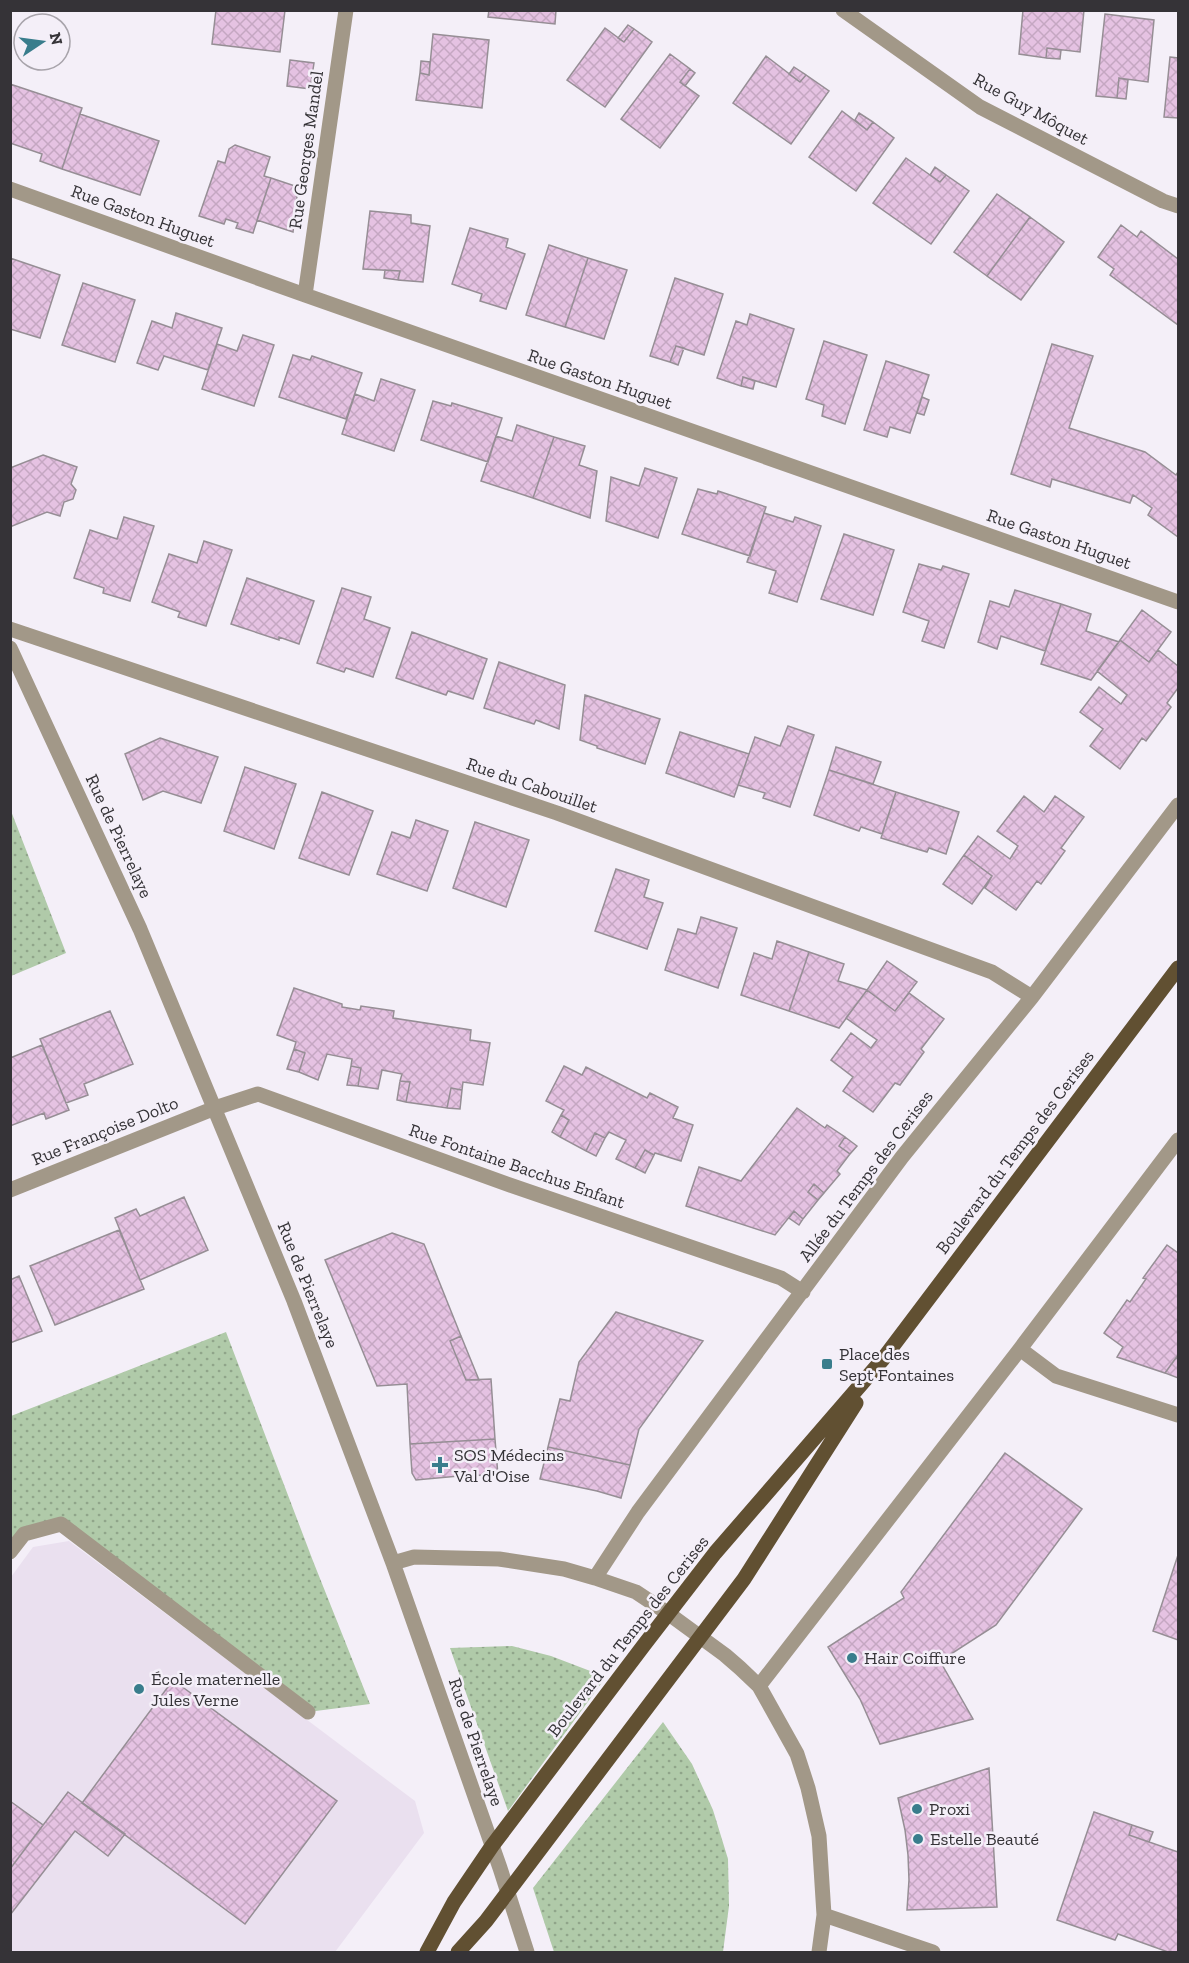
<svg xmlns="http://www.w3.org/2000/svg" width="1189" height="1963" viewBox="0 0 1189 1963" font-family="'Zilla Slab',serif">
<defs>
<pattern id="grass-dots" width="8" height="8" patternUnits="userSpaceOnUse" patternTransform="scale(1.5)"><rect width="8" height="8" fill="#b0caa9"/><path d="M2 2h.1M6 6h.1" fill="none" stroke="#90a58a" stroke-width="1.8" stroke-linecap="round"/></pattern>
<pattern id="building-cross-hatch" width="8" height="8" patternUnits="userSpaceOnUse" patternTransform="scale(1.5)"><rect width="8" height="8" fill="#e5c2e2"/><path d="M0 0l8 8M0 8l8-8" fill="none" stroke="#c5a7c2"/></pattern>
</defs>
<rect width="100%" height="100%" fill="#f4eff8"/>
<path fill="#eae0ef" d="M69,1541L415,1801L424,1833L335,1952H11V1577L33,1547Z"/>
<path fill="url(#grass-dots)" d="M11,811L66,953L11,976H10Z
M226,1332L313,1561L370,1704L308,1712L61,1525L24,1534L11,1552V1416Z
M512,1646L551,1656L606,1677L508,1811L450,1648Z
M663,1722L692,1764L713,1810L728,1859L729,1906L723,1952H554L533,1888Z"/>
<path fill="url(#building-cross-hatch)" stroke="#968e95" stroke-width="1.5" d="M216,10H285L280,52L212,44Z
M489,10H556L555,24L488,17Z
M1023,10H1084L1080,52L1047,48L1046,58L1019,54Z
M1105,14L1154,20L1148,82L1119,78L1117,98L1096,96Z
M628,25L634,29L624,42L618,38Z
M605,28L624,42L634,29L652,42L605,107L567,80Z
M433,34L489,40L482,108L416,100L420,73L429,75Z
M1047,48L1061,50L1060,59L1046,58Z
M670,54L690,69L680,82L699,96L660,148L621,119Z
M766,56L800,82L806,75L829,91L791,144L733,103Z
M1170,57L1178,58V118L1164,117Z
M290,60L314,63L310,89L287,86Z
M421,61L430,62L429,75L420,73Z
M794,67L806,75L800,82L789,74Z
M690,69L695,73L685,86L680,82Z
M1119,78L1128,80L1126,99L1117,98Z
M10,84L82,108L62,169L40,161L42,154L10,143Z
M842,111L867,130L873,122L894,138L856,191L809,157Z
M859,113L873,122L867,130L855,120Z
M80,114L159,141L140,195L62,169Z
M235,145L270,157L264,176L271,178L253,233L236,228L238,223L226,219L224,224L199,216L218,161L225,163L229,149Z
M906,158L940,182L946,175L969,191L931,244L873,203Z
M935,167L946,175L940,182L930,175Z
M271,178L298,187L293,232L257,220Z
M997,194L1030,217L987,276L954,252Z
M370,211L411,215V223L430,226L423,282L398,280L400,271L363,269Z
M1030,217L1064,242L1021,300L987,276Z
M1121,225L1137,237L1141,231L1178,259V325L1110,275L1114,269L1098,257Z
M470,228L508,239L506,247L525,254L506,309L480,301L482,294L452,284Z
M549,245L588,258L565,327L526,315Z
M10,258L60,275L40,338L10,329Z
M588,258L627,270L604,339L565,327Z
M385,270L400,271L398,280L384,278Z
M675,278L723,294L704,355L676,346L670,362L650,356Z
M83,283L135,300L115,362L62,345Z
M176,313L222,328L208,370L164,356L158,370L137,363L152,321L172,328Z
M750,314L794,329L776,387L743,377L741,386L717,378L736,321L747,325Z
M243,335L274,345L254,406L202,389L217,344L237,351Z
M824,341L867,355L845,424L822,416L824,405L806,399Z
M1052,344L1093,356L1069,428L1145,452L1176,475L1178,472V537L1148,515L1152,508L1133,495L1130,503L1052,479L1050,487L1011,474Z
M676,346L684,348L678,365L670,362Z
M293,355L310,360L312,356L362,373L346,419L279,397Z
M886,361L929,375L910,433L890,427L887,437L864,430Z
M743,377L755,381L753,389L741,386Z
M381,379L415,390L394,451L342,434L355,394L374,401Z
M922,397L929,400L924,415L917,413Z
M433,401L451,406L452,403L502,418L488,462L421,440Z
M517,425L554,437L533,498L481,481L496,436L512,441Z
M554,437L585,446L579,465L597,471L590,518L533,498Z
M43,455L77,467L71,484L76,490L73,499L64,502L60,516L47,512L10,527V468Z
M645,468L677,478L658,538L606,521L611,477L639,486Z
M698,489L717,494L718,491L766,507L750,556L682,534Z
M764,513L793,522L795,517L821,526L797,602L769,593L776,571L747,562Z
M124,517L154,526L130,601L103,593L104,588L74,578L90,530L117,539Z
M844,534L894,550L873,615L821,599Z
M204,541L232,550L206,626L178,617L180,612L152,602L169,554L197,563Z
M919,564L941,570L943,566L969,574L944,648L922,641L929,621L903,612Z
M247,578L314,601L299,644L279,637V640L231,624Z
M342,588L371,597L364,619L390,628L373,677L346,668L344,672L317,663Z
M1015,590L1061,604L1045,651L1001,636L997,649L978,642L990,601L1009,607Z
M1061,604L1091,614L1086,631L1119,642L1091,680L1041,664Z
M1142,610L1171,632L1149,662L1120,640Z
M412,632L487,659L473,699L448,691L446,695L396,678Z
M1120,640L1149,662L1158,650L1178,666V688L1167,703L1171,707L1146,741L1142,738L1120,769L1090,746L1103,729L1080,712L1099,687L1121,704L1127,695L1097,671Z
M499,662L565,685L559,729L536,720L534,724L484,708Z
M585,695L660,719L645,764L597,748V746L580,740Z
M788,726L814,735L790,807L763,798L765,793L738,785L755,737L780,746Z
M680,732L749,754L734,797L666,773Z
M160,738L218,757L201,803L163,791L143,800L125,754Z
M836,747L881,762L873,784L829,770Z
M245,767L296,784L274,849L224,831Z
M829,770L896,792L882,834L861,827L859,831L814,815Z
M322,792L373,811L349,875L299,858Z
M896,792L959,812L946,854L929,848L927,852L881,838Z
M1024,796L1044,812L1055,796L1084,817L1061,848L1065,851L1041,884L1037,881L1016,910L985,888L992,876L964,855L978,836L1010,859L1018,846L997,831Z
M416,820L448,831L427,891L377,874L392,832L410,838Z
M475,822L529,840L506,907L453,888Z
M964,855L992,876L972,904L943,884Z
M616,869L649,880L644,897L663,903L647,949L595,931Z
M701,917L737,928L718,988L665,970L678,929L696,934Z
M777,941L809,952L789,1011L741,995L754,953L772,959Z
M809,952L844,964L838,981L867,990L839,1028L789,1011Z
M887,961L917,982L895,1011L867,990Z
M294,988L342,1004V1007L360,1010L361,1006L394,1011L393,1018L471,1030L470,1040L490,1043L483,1085L463,1082L462,1090L451,1088L447,1108L406,1102L410,1082L400,1081L402,1074L382,1070L378,1089L358,1086L361,1068L351,1066L352,1059L327,1054L318,1080L299,1072L305,1053L294,1049L296,1042L277,1035Z
M867,990L895,1011L909,993L944,1019L921,1049L924,1052L900,1085L895,1083L873,1112L843,1091L853,1077L831,1060L851,1033L871,1048L877,1040L846,1018Z
M110,1011L133,1064L84,1084L88,1095L66,1103L40,1039Z
M42,1045L69,1110L46,1119L44,1113L10,1126V1058Z
M294,1049L305,1053L299,1072L287,1069Z
M351,1066L361,1068L358,1086L347,1085Z
M564,1066L582,1075L586,1067L647,1098L650,1093L678,1107L673,1118L693,1125L681,1161L655,1153L654,1155L645,1150L635,1168L616,1159L626,1140L609,1132L605,1138L595,1133L586,1151L560,1137L569,1120L561,1115L564,1110L546,1101Z
M400,1081L410,1082L406,1102L397,1100Z
M451,1088L462,1090L460,1109L447,1108Z
M797,1108L825,1128L827,1125L845,1137L839,1146L850,1154L837,1171L840,1174L824,1193L814,1184L808,1192L818,1200L803,1219L794,1211L775,1235L686,1206L699,1167L741,1181Z
M561,1115L569,1120L560,1137L552,1132Z
M595,1133L605,1138L596,1156L586,1151Z
M845,1137L857,1146L850,1154L839,1146Z
M645,1150L654,1155L645,1173L635,1168Z
M814,1184L824,1193L818,1200L808,1192Z
M184,1197L208,1250L140,1280L115,1218L136,1209L140,1216Z
M794,1211L803,1219L799,1225L789,1218Z
M119,1230L144,1289L55,1325L30,1266Z
M392,1233L424,1244L461,1336L450,1341L466,1380L491,1379L495,1439L410,1444L407,1384L377,1386L325,1260Z
M1167,1245L1178,1253V1355L1165,1373L1117,1357L1123,1347L1104,1333L1127,1300L1130,1302L1146,1279L1143,1278Z
M19,1276L42,1331L10,1343V1280Z
M616,1312L703,1341L639,1429L630,1465L548,1447L560,1399L570,1401L579,1362Z
M461,1336L479,1380H466L450,1341Z
M1176,1358L1178,1359V1378L1165,1373Z
M495,1439L498,1476L470,1475L416,1480L412,1473L410,1444Z
M548,1447L630,1465L621,1498L597,1491L540,1479Z
M1005,1453L1082,1509L996,1625L940,1661L973,1719L880,1744L860,1699L828,1647L904,1598L901,1592Z
M1178,1555V1640L1153,1631Z
M173,1680L337,1801L245,1924L82,1803Z
M989,1768L997,1907L907,1910L909,1880L908,1855L905,1830L898,1798Z
M68,1792L125,1834L108,1856L75,1831L10,1915V1869Z
M10,1801L43,1825L10,1869Z
M1094,1812L1132,1825L1129,1835L1178,1852V1952H1168L1118,1934L1115,1940L1057,1920Z
M1132,1825L1153,1832L1149,1842L1129,1835Z"/>
<g fill="none" stroke-linecap="round" stroke-linejoin="round">
<path stroke="#a29888" stroke-width="15" d="M843,10L980,107L1163,201L1178,206
M10,189L305,295L1178,602
M305,295L346,10
M10,629L557,813L992,972L1032,997
M10,648L140,929L294,1301L393,1563L500,1868L527,1952
M10,1190L215,1108L258,1094L507,1184L781,1278L803,1292
M1020,1349L1056,1376L1178,1415
M10,1552L24,1534L61,1524L308,1712
M393,1563L414,1557L499,1559L564,1569L595,1578L636,1592L669,1614L725,1655L740,1668L759,1686L797,1754L808,1788L819,1836L824,1915L819,1952
M595,1578L638,1512L902,1157L1032,997L1178,805
M759,1686L1020,1349L1178,1140
M824,1915L933,1952"/>
<path stroke="#615032" stroke-width="15" d="M427,1952L454,1902L492,1846L644,1645L715,1553L883,1359L1178,968
M458,1952L486,1921L744,1579L856,1403"/>
</g>
<g fill="#397d8c" stroke="#f4eff8" stroke-width="2">
<rect x="821" y="1358" width="12" height="12" rx="3"/>
<path d="M437 1456h6v6h6v6h-6v6h-6v-6h-6v-6h6z"/>
<circle cx="852" cy="1658" r="6"/>
<circle cx="139" cy="1689" r="6"/>
<circle cx="917" cy="1809" r="6"/>
<circle cx="918" cy="1839" r="6"/>
</g>
<g text-anchor="middle" dominant-baseline="central" stroke-width="5" stroke-linejoin="round" paint-order="stroke">
<g font-size="18" fill="#353337" stroke="#f4eff8">
<text transform="translate(1031 109) rotate(29)">Rue Guy Môquet</text>
<text transform="translate(306 150) rotate(-82)">Rue Georges Mandel</text>
<text transform="translate(143 216) rotate(20)">Rue Gaston Huguet</text>
<text transform="translate(600 379) rotate(19)">Rue Gaston Huguet</text>
<text transform="translate(1059 539) rotate(19)">Rue Gaston Huguet</text>
<text transform="translate(532 785) rotate(19)">Rue du Cabouillet</text>
<text transform="translate(119 836) rotate(65)">Rue de Pierrelaye</text>
<text transform="translate(105 1131) rotate(-22)">Rue Françoise Dolto</text>
<text transform="translate(1015 1152) rotate(-53)">Boulevard du Temps des Cerises</text>
<text transform="translate(517 1166) rotate(19)">Rue Fontaine Bacchus Enfant</text>
<text transform="translate(866 1176) rotate(-53)">Allée du Temps des Cerises</text>
<text transform="translate(308 1285) rotate(68)">Rue de Pierrelaye</text>
<text transform="translate(628 1636) rotate(-52)">Boulevard du Temps des Cerises</text>
<text transform="translate(476 1742) rotate(71)">Rue de Pierrelaye</text>
</g>
<g font-size="18" fill="#353337" stroke="#f4eff8" text-anchor="start">
<text x="839" y="1354">Place des<tspan x="839" dy="21">Sept Fontaines</tspan></text>
<text x="454" y="1455">SOS Médecins<tspan x="454" dy="21">Val d'Oise</tspan></text>
<text x="864" y="1658">Hair Coiffure</text>
<text x="151" y="1679">École maternelle<tspan x="151" dy="21">Jules Verne</tspan></text>
<text x="929" y="1809">Proxi</text>
<text x="930" y="1839">Estelle Beauté</text>
</g>
</g>
<rect width="1189" height="1963" fill="none" stroke="#353337" stroke-width="24"/>
<g transform="translate(42 42) rotate(77)"><circle r="28" fill="#f4eff8" stroke="#a8a4ab" stroke-width="1.5"/>
<path d="M0-4.5L10 22L0 15L-10 22Z" fill="#397d8c"/>
<text y="-9" font-size="16" font-weight="bold" text-anchor="middle" fill="#353337">N</text>
</g>
</svg>
